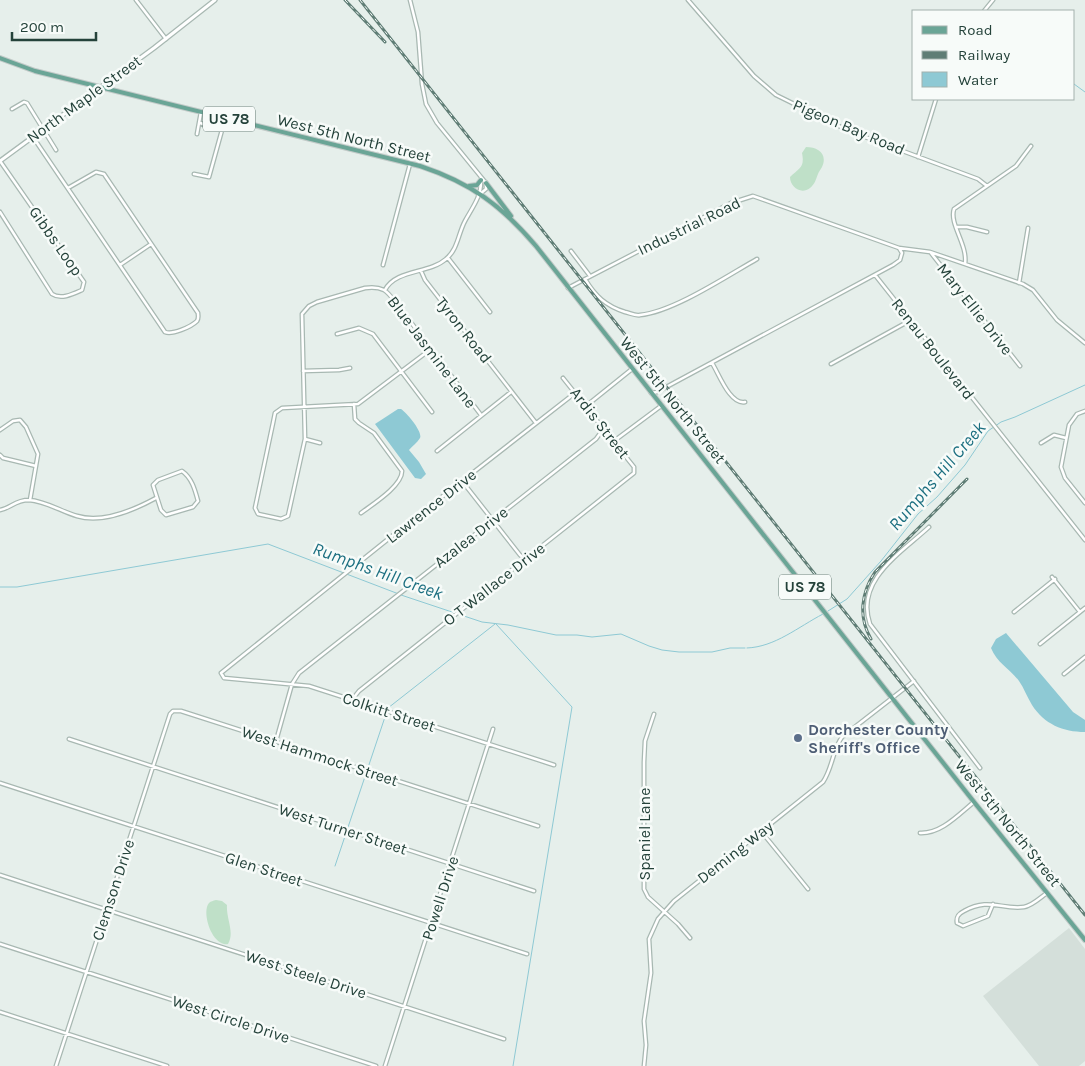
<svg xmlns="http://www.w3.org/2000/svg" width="1085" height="1066" viewBox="0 0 1085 1066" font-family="Karla,sans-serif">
<rect width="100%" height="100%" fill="#e6efeb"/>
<path fill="#d4dfda" d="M1069,928L1085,949V1061L1079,1066H1039L983,996Z"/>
<path fill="#bfe0c8" d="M806,147C818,147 828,154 822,167C821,169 819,171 818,174C816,179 815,184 810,188C801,195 790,187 790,177C799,168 805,168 802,153Z
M216,900L222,901L227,905C226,919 235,932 228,944C212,947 201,912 209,903C211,901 213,901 216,900Z"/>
<path fill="#8ec9d4" d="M398,409H401C407,413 423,432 420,438C417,443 412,446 409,450L419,462L426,474L421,479L415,478L375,424Z
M1006,633L1073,712L1085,720V732C1063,732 1044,724 1032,705C1027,697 1024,688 1019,681C1010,669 997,663 991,648L996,639Z"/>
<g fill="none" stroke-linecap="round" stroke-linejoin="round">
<path stroke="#8ec9d4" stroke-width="1" d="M1074,84L1085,92
M0,587H17L268,544L404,596L482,622L508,625L556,635H577L592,637L621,634L649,646L662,650L679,652H712L730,648H745
M828,611L847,599L881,561L918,514L937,497L965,465L988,431L1001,422L1015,417L1085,385
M496,624L572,707L513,1066
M747,648C775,647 798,627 823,614
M335,866L388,708L495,624"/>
<defs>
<path id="minor" d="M136,0L166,39
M410,0L418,32L422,84L426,104L437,123L486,183V189L480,194
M688,0L754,76L776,95L849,131L978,179L987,186
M984,11L993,0
M12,109L24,102L27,103L56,150
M197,134L201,112
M33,137L165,332C172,335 191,327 197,321C199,318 198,316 198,313L104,174L96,172L68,188
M918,157L936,99
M0,161L84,282L82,290C73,294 61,300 52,294L0,212
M194,174L209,177L222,130L200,123
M956,227H967L987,232
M899,248L930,252L1023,284L1033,290L1057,320L1085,343
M571,251L590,276
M931,253L1020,366
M448,258L490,312
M965,264C968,245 949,224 954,209L1016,166L1031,146
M120,265L151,244
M383,265L410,164
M421,271L425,280L536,423
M875,275L1085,540
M585,279C595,296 606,306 625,312C630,313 635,316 640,315C673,312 727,276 757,259
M1019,283L1028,228
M568,288L731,203L753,196L899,248L902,253L900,260L893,265L657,392L651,393
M385,290C396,269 429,274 446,259C458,249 458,234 465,221C472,208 481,197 481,182
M337,334L359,328L373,334L432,412
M431,349L358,404L282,408L275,413L273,423L255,508L258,514L281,519L288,516L305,439L302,314L309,306L317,302L365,288C371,287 378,287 384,290C391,293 420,335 426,343L431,349L481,415
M712,363C719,374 730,405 745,402
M831,364L911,320
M303,371L339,370L350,368
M354,404L355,419L359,423L374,433L402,471C402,486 373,504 361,513
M586,406L632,369
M1085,411L1077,414L1069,425L1061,467L1065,478L1085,503
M0,430L13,421L20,420L26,427L38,454L30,500
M305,439L320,443
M614,441L661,406
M1041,443L1054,435L1066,438
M437,451L511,392
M0,455L3,458L36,466
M182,471C192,478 195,490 198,501L193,507L166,515L161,510L153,485L158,480Z
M462,481L520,555L525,559
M0,510C11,508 15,500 29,500C46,501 62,512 77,516C103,524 134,510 156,498
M929,527C901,553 855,580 870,624L980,768
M1052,577L1080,612
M1014,612L1055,579
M1040,644L1085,608
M1064,674L1085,657
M356,701L355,696L359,691L634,473V467L563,378
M654,714L645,741L644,762V889L648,897L678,924L690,938
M69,739L534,891
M276,741L292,684L299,673L596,439L604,428
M554,765L309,686L224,678L221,673L402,528L575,393
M0,783L527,954
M762,831L765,836L808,889
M920,833C941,834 958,815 974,802
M0,875L504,1039
M993,904L988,916L963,926L957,923C956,917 958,914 964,911C989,897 1001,910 1024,907C1032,906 1041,897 1047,893
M0,944L376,1066
M0,1012L167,1066
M56,1066L170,714L173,711H181L538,826
M385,1066L493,729
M644,1066L646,1045L644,1021L651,973L649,939L658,919L674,901L823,782C833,767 832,751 842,737L914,681"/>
<path id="tertiary" d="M0,161L154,48L215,0"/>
<path id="primary" d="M0,58L35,71L420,166C471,183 501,205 536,246L974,802L1085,940
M486,183L511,216
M469,186L477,185L481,180"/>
</defs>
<use href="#minor" stroke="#a8b8b2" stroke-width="5"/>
<use href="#tertiary" stroke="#a8b8b2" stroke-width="5.5"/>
<use href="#primary" stroke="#c2cac8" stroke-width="6"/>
<use href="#minor" stroke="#fff" stroke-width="2.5"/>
<use href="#tertiary" stroke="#fff" stroke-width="3"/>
<use href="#primary" stroke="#6aa596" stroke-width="4"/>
<defs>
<path id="rail" d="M345,0L385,42
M360,0L1085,915
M871,639C858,617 861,593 875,572L967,479"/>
</defs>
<use href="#rail" stroke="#5f7d75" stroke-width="3"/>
<use href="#rail" stroke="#f7fbf9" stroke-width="1" stroke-dasharray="4" stroke-linecap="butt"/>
</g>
<circle fill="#5c6f8a" stroke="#f7fbf9" stroke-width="2" cx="798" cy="738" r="5"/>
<g text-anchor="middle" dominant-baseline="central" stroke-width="5" stroke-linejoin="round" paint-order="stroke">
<g fill="#f7fbf9" stroke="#637a73" stroke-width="1">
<rect x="203" y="106.5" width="52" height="25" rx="4"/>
<rect x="779" y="574.5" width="52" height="25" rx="4"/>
</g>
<g font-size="15" font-weight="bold" fill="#24423a">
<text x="229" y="119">US 78</text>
<text x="805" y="587">US 78</text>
</g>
<g font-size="16" fill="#24423a" stroke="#f7fbf9">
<text transform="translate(84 99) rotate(-36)">North Maple Street</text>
<text transform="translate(849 127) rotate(23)">Pigeon Bay Road</text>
<text transform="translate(354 138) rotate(14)">West 5th North Street</text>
<text transform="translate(689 226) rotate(-26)">Industrial Road</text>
<text transform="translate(56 241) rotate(55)">Gibbs Loop</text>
<text transform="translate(975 309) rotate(52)">Mary Ellie Drive</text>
<text transform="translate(464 330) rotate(52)">Tyron Road</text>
<text transform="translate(933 349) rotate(52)">Renau Boulevard</text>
<text transform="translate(432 352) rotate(53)">Blue Jasmine Lane</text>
<text transform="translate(673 400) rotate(51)">West 5th North Street</text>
<text transform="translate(600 423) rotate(52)">Ardis Street</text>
<text transform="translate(431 506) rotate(-38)">Lawrence Drive</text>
<text transform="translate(471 537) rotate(-38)">Azalea Drive</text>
<text transform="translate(494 584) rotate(-38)">O T Wallace Drive</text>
<text transform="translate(389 712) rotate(18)">Colkitt Street</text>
<text transform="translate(320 756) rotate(18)">West Hammock Street</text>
<text transform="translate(1008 823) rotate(51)">West 5th North Street</text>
<text transform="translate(343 829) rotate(18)">West Turner Street</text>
<text transform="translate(644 834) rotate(-90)">Spaniel Lane</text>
<text transform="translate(735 852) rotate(-38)">Deming Way</text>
<text transform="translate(264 869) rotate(18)">Glen Street</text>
<text transform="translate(113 890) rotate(-72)">Clemson Drive</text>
<text transform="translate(440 898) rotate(-72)">Powell Drive</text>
<text transform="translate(306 974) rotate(18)">West Steele Drive</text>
<text transform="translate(231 1019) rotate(18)">West Circle Drive</text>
</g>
<g font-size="16" font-weight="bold" fill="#4e5e75" stroke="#f7fbf9" text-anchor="start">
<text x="808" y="729">Dorchester County<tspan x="808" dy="18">Sheriff's Office</tspan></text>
</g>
<g font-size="18" font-style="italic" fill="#1c6f80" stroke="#f7fbf9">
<text transform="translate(937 476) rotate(-49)">Rumphs Hill Creek</text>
<text transform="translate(378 571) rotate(20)">Rumphs Hill Creek</text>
</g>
</g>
<rect x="912" y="10" width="162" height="90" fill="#f7fbf9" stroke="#a3b1ad"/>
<rect x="922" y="26" width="25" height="8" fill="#6aa596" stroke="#a3b1ad"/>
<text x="958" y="35" font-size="15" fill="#24423a">Road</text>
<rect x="922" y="51" width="25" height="8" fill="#5f7d75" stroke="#a3b1ad"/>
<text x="958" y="60" font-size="15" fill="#24423a">Railway</text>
<rect x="922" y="72" width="25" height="15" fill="#8ec9d4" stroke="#a3b1ad"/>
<text x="958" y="85" font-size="15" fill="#24423a">Water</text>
<path d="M12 32v8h84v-8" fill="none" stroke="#24423a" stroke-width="2.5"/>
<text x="20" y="32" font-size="15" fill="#24423a" stroke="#f7fbf9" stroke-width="4" paint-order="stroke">200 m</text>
</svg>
